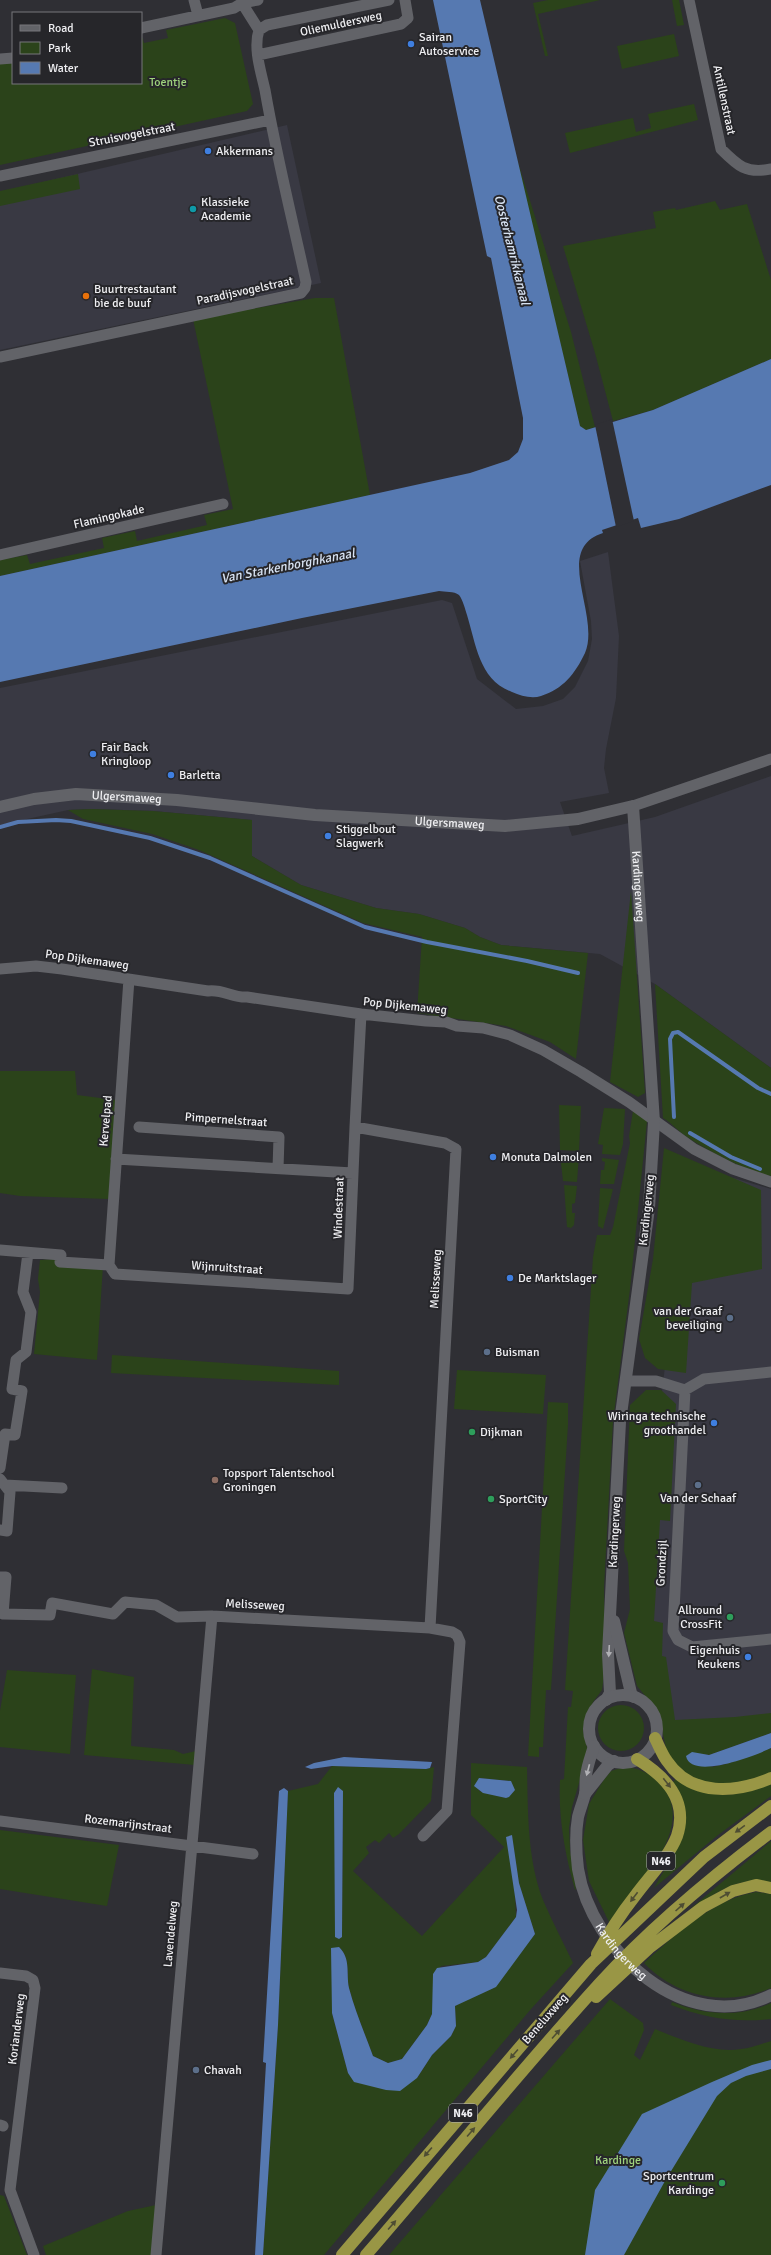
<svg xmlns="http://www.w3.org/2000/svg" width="771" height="2255" viewBox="0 0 771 2255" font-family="Signika,sans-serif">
<rect width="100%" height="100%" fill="#2f2f34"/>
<path fill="#393943" d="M287,125L321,283L0,350V192Z
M608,552L619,636L616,698L606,749L604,768L609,793L560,802L572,836L655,817L771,776V1068L655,984L600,954L501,945L480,937L465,928L419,914L376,908L301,885L252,856V820L153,811L92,809L68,810L0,825V688L442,600L452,603L477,679L516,709L543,706L563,699L575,687L588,661L592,639L591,621L580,561Z
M689,1165L771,1189V1715L673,1723L648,1680L654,1459Z"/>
<path fill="#2b431a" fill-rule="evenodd" d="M548,0H600L538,14L548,56H545L533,3Z
M672,0H679L684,25L677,26Z
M225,18L235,23L253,104L247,111L0,165V64L13,61V83H141V34L144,43L168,38L166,30Z
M674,34L679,56L622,69L617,46Z
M694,104L698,120L570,153L565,133L633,118L636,132L651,128L648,114Z
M512,143L571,332L595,427L586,430L580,426Z
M78,174L80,189L0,206V191Z
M715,201L720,210L747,204L771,280V359L653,410L613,421L595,353L563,246L656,228L653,212L675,208L676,210Z
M315,298H334L370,495L0,576V560L27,555L30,564L104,548L102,538L135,531L137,541L207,525L204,515L233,509L193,319Z
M92,809L153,811L252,820V856L301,885L376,908L419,914L465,928L480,937L501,945L588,953L576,1059L550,1042L506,1026L417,1013L422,937L363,923L199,850L152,834L83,819L68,810Z
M631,891L645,1093L638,1097L610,1082Z
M655,984L771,1068V1176C744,1170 710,1152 687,1137C678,1131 672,1123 663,1118Z
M0,1071H75L77,1095L116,1100L109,1199L20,1196L0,1193Z
M559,1105L581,1106L579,1151L560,1150Z
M604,1108L625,1109L623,1144L620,1155L602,1154L603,1145L598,1144Z
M633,1111L647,1121L630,1289L613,1421L604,1587L605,1668L602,1690L593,1702L583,1730L588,1752L572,1807L569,1828L570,1850L576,1889L575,1890C565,1854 558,1817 560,1780L564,1779L568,1707H571L573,1691L565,1690L593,1257L597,1235H610L613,1227L630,1143L629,1136Z
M664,1148L761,1190L762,1269L692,1283L686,1373L658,1369L645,1358L639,1339L653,1259Z
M560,1154L579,1155L577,1182L563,1181Z
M602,1158L619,1160L614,1184H600L601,1170H604L605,1162L602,1161Z
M564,1185L577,1186L575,1203L572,1204V1213H575L574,1225L571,1228L567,1227Z
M600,1188L613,1189L603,1229L598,1226Z
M56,1259L103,1265L97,1360L34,1354L40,1292L38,1279L40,1260Z
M112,1355L339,1371V1385L111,1373Z
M457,1370L546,1375L543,1414L454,1409Z
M646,1390H661L676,1404L670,1521L660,1520L654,1621L663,1623L662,1656L666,1657L675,1720L735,1717L771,1713V1733L709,1755L703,1754L712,1767L726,1764L771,1748V1775L727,1786L705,1784L680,1770L667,1752L659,1716L653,1705L637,1686L624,1633L630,1609L628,1563L624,1551L630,1405Z
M548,1402L568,1403V1425L551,1690H546L543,1747H539V1757L528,1756Z
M92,1669L134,1677L131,1746L174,1750L183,1754L196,1751L195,1765L84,1755Z
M7,1670L76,1675L70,1754L0,1747V1711Z
M598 1728a23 23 0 1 1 46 0a23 23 0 1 1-46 0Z
M471,1763L527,1767C528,1811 527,1858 543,1900C552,1921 563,1942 573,1963L531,2009L324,2255H263L278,2025L288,1791L318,1784L332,1766L426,1769L434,1767L431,1801L399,1834L393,1838L389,1833L379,1843L375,1840L366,1847L369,1853L353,1871L422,1936L504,1847L471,1815ZM479,1778L511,1781L506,1798L479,1791ZM343,1791L342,1936L339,1939ZM512,1836L519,1883L535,1934L455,2006L456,2026L451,2036L432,2055L417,2078L348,2073L332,2013L339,1947C351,1959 346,1972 349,1988C355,2011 365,2034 373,2056L388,2063L402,2059L427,2025L432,2014L433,1995L441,1966L478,1962L486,1957L516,1917Z
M624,1767C639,1768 651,1773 661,1785C699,1827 635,1889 609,1922L589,1881L583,1840L589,1804L603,1781L611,1771Z
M677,1778C717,1801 729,1798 771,1783V1796L718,1835L654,1888L676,1850L673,1782Z
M0,1830L119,1845L107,1906L0,1889Z
M771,1841V1883C739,1875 717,1893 690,1909Z
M756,1892L771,1894V1988C728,2007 677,1998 644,1963C675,1935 713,1899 756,1892Z
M610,1999L643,2023L644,2030L634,2055L640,2060L655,2029C680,2039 713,2054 741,2049C751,2048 761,2044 771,2041V2255H389Z
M672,2002C705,2015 738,2018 771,2003V2019C735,2023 705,2018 671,2005Z
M0,2195L4,2196L27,2255H0Z
M156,2205L153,2255H46L43,2246L128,2211Z"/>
<path fill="#5679b1" d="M433,0H480L580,426L586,430L653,410L771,359V485L679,519L641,528L638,518L602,530L603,533C552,549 601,615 585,653C575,674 563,689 541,696C532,699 521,696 512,692C479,680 476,644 467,615C465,609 463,600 459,595C454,591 445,592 439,591L302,618L0,682V576L470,473L509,460L518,452L523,439V418L491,258L487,256Z
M771,1733V1748C757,1755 691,1781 686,1756L692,1752L709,1755Z
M344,1757L432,1762L430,1768L426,1769L332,1766L311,1769L305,1767L314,1763Z
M479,1778L511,1781L515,1790L509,1797L506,1798L483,1793L474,1786Z
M338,1787L343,1791L342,1937L339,1939L335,1937L334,1793Z
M284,1788L288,1791L278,2025L263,2255H255L266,2063L263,2062L279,1791Z
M512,1835L519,1883L535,1934L496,1987L455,2006L456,2026L451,2036L432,2055L417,2078L400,2091L386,2090L354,2082L348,2073L332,2013L331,1948L339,1947C351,1959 346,1972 349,1988C355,2011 365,2034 373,2056L388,2063L402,2059L427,2025L432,2014L433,1974L437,1968L478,1962L486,1957L516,1917L517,1910L506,1837Z
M771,2060V2069L746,2076L731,2083L717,2096L665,2181L624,2255H585L595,2190L642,2114L712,2082L752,2065Z"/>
<path fill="#2f2f34" d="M612,419L634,521L616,527L595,425Z"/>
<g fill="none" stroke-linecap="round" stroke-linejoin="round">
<path stroke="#5679b1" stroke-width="4" d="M0,827L18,822L56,820L71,821L150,838L210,858L365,927L427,942L527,961L578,973
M674,1117L670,1039L673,1033L678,1032L758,1088L771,1094
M690,1133L731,1157L760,1169"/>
<path stroke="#626368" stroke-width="11" d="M194,0L198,15
M243,0L242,3L259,30
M689,0L721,149C738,166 746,174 771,169
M141,28L234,8L242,3L258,0
M259,30L267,25L389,0
M258,55L401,24L408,18L405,0
M0,59L13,58
M0,176L270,120
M0,357L301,293L305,288L306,282C292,218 276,154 265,90C261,72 253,48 259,30
M0,555L223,504
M633,806L771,759
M0,969L36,966L62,969L208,991C223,989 233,998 247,997L361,1014L426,1021L446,1022L457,1026L483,1028L510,1035L543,1050L581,1072L629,1102L694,1149L733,1169L771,1182
M361,1014L355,1127L445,1143L456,1149L430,1628
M139,1127L279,1137L278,1169
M116,1159L353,1173
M0,1250L61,1255L60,1262L109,1265
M109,1265L115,1274L348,1289L355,1127
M109,1265L129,979
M626,1381H656L685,1390L704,1379L771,1372
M685,1390L673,1631L678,1640L692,1647L771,1639
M0,1468L5,1434L15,1435L22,1391L12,1389L16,1360L26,1352L31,1312L23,1292L28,1253
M0,1479L10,1492L7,1531L0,1530
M5,1485L62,1488
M0,1577H6L3,1614L0,1613
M3,1614L50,1615L52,1603L113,1614L125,1602L156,1605L177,1617L212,1616L430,1628L452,1632L457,1635L460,1642L447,1811L423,1836
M0,1821L253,1854
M0,1973L26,1976L33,1980L35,1988L10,2190L34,2255
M0,2125L3,2126
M156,2255L212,1616"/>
<g stroke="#626368" stroke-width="12">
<path id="s1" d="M0,807L34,799L76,794L177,800L315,815L505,826L578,819L633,806L654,1122L649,1208L620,1422L608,1654L610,1693L606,1700"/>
<path d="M614,1621L631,1693L634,1697"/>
<circle cx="623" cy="1729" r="34"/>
<path id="s2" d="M594,1746C591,1756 587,1766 586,1776C585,1782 586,1788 585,1794C583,1802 580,1809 578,1817C575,1834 576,1852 578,1869C591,1951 686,2038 771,1995"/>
<path d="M585,1794L608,1765L614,1761"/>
</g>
<path stroke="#999645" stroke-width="12" d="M655,1738C659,1746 662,1754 667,1761C691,1797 736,1793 771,1778
M597,1954C608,1934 620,1915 635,1896C648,1878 669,1857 677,1836C689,1800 665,1776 637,1759
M596,1997L649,1948L703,1907L733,1891L756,1885L771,1888
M342,2255L591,1964L704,1857L771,1806
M366,2255C444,2165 519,2072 599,1984C650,1928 710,1878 771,1832"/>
</g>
<defs><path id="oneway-solid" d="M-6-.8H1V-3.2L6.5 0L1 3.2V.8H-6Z"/></defs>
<g fill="#b0b0b4">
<use href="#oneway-solid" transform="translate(609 1651) rotate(93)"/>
<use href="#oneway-solid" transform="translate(588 1770) rotate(105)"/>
</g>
<g fill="#4e4d33">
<use href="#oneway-solid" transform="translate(667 1783) rotate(52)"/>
<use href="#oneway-solid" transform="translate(740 1829) rotate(144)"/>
<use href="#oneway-solid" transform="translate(725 1895) rotate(-30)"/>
<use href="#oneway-solid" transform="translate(634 1897) rotate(127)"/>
<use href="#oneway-solid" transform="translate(680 1907) rotate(-42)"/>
<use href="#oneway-solid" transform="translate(556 2034) rotate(-48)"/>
<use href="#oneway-solid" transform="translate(514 2054) rotate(131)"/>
<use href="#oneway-solid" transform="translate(471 2132) rotate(-49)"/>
<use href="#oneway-solid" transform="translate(428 2152) rotate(131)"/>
<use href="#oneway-solid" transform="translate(392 2225) rotate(-49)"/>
</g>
<g fill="#3f7fe0" stroke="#26262a" stroke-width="1.5">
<circle cx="411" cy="44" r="4"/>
<circle cx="208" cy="151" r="4"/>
<circle cx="93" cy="754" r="4"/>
<circle cx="171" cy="775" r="4"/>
<circle cx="328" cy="836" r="4"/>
<circle cx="493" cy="1157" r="4"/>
<circle cx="510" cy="1278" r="4"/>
<circle cx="714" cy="1423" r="4"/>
<circle cx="748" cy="1657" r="4"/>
</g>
<circle fill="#0f9aa8" stroke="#26262a" stroke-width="1.5" cx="193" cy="209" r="4"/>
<circle fill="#e8710a" stroke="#26262a" stroke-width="1.5" cx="86" cy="296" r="4"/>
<g fill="#5c6f8a" stroke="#26262a" stroke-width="1.5">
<circle cx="730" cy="1318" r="4"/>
<circle cx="487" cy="1352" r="4"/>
<circle cx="698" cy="1485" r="4"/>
<circle cx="196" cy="2070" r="4"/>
</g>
<g fill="#2e9e5b" stroke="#26262a" stroke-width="1.5">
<circle cx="472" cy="1432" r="4"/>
<circle cx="491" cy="1499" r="4"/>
<circle cx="730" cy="1617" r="4"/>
<circle cx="722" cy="2183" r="4"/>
</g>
<circle fill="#8d6e63" stroke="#26262a" stroke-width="1.5" cx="215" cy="1480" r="4"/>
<g text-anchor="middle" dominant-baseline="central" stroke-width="4" stroke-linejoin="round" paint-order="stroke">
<g fill="#26262a" stroke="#b3b3b6" stroke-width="1">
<rect x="647" y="1852" width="28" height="18" rx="3"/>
<rect x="449" y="2104" width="28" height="18" rx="3"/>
</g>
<g font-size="11" font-weight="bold" fill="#efeff2">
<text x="661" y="1861">N46</text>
<text x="463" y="2113">N46</text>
</g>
<g font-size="12" fill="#efeff2" stroke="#26262a">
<text transform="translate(341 24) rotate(-12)">Oliemuldersweg</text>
<text transform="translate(724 100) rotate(78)">Antillenstraat</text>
<text transform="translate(132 135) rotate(-11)">Struisvogelstraat</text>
<text transform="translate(245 291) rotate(-12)">Paradijsvogelstraat</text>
<text transform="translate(109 517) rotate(-13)">Flamingokade</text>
<text stroke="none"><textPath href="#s1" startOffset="128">Ulgersmaweg</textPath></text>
<text stroke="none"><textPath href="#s1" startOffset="452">Ulgersmaweg</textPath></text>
<text stroke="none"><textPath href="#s1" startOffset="718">Kardingerweg</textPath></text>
<text transform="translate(87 960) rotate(8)">Pop Dijkemaweg</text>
<text transform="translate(405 1006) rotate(6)">Pop Dijkemaweg</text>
<text transform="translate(226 1120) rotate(4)">Pimpernelstraat</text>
<text transform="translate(106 1121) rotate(-85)">Kervelpad</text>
<text transform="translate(339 1208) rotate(-88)">Windestraat</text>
<text transform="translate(647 1210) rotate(-84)">Kardingerweg</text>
<text transform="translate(227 1268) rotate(4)">Wijnruitstraat</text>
<text transform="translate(436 1279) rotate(-87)">Melisseweg</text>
<text transform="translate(615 1532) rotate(-87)">Kardingerweg</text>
<text transform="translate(662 1563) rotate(-87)">Grondzijl</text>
<text transform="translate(255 1605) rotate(3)">Melisseweg</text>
<text transform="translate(128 1824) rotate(7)">Rozemarijnstraat</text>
<text transform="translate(171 1934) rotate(-85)">Lavendelweg</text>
<text stroke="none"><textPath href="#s2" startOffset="220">Kardingerweg</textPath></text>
<text transform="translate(545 2019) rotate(-49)">Beneluxweg</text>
<text transform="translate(17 2029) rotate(-83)">Korianderweg</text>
</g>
<g font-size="12" fill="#efeff2" stroke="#26262a" text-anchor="start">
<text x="419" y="37">Sairan<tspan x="419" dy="14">Autoservice</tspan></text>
<text x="216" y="151">Akkermans</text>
<text x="201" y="202">Klassieke<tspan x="201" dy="14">Academie</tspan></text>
<text x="94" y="289">Buurtrestautant<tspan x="94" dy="14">bie de buuf</tspan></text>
<text x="101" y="747">Fair Back<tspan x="101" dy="14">Kringloop</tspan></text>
<text x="179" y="775">Barletta</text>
<text x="336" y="829">Stiggelbout<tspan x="336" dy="14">Slagwerk</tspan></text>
<text x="501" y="1157">Monuta Dalmolen</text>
<text x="518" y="1278">De Marktslager</text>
<text x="722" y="1311" text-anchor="end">van der Graaf<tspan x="722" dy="14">beveiliging</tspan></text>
<text x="495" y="1352">Buisman</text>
<text x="706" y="1416" text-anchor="end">Wiringa technische<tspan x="706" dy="14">groothandel</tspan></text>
<text x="480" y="1432">Dijkman</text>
<text x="223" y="1473">Topsport Talentschool<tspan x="223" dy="14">Groningen</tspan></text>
<text x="698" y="1498" text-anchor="middle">Van der Schaaf</text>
<text x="499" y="1499">SportCity</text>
<text x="722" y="1610" text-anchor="end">Allround<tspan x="722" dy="14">CrossFit</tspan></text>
<text x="740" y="1650" text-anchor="end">Eigenhuis<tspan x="740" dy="14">Keukens</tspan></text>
<text x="204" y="2070">Chavah</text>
<text x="714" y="2176" text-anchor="end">Sportcentrum<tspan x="714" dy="14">Kardinge</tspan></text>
</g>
<g font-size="12" fill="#9fd37d" stroke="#26262a">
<text x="168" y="82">Toentje</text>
<text x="618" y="2160">Kardinge</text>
</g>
<g font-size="13" font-style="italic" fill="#d8e3f3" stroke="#26262a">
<text transform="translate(512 250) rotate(76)">Oosterhamrikkanaal</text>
<text transform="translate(288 566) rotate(-11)">Van Starkenborghkanaal</text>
</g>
</g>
<rect x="12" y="12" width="130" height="72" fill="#26262a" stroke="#76767a"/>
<rect x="20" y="25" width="20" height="6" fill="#626368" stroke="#76767a"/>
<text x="48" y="32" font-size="12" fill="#efeff2">Road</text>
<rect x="20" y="42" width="20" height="12" fill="#2b431a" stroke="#76767a"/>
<text x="48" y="52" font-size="12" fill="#efeff2">Park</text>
<rect x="20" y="62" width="20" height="12" fill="#5679b1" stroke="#76767a"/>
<text x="48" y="72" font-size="12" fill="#efeff2">Water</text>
</svg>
